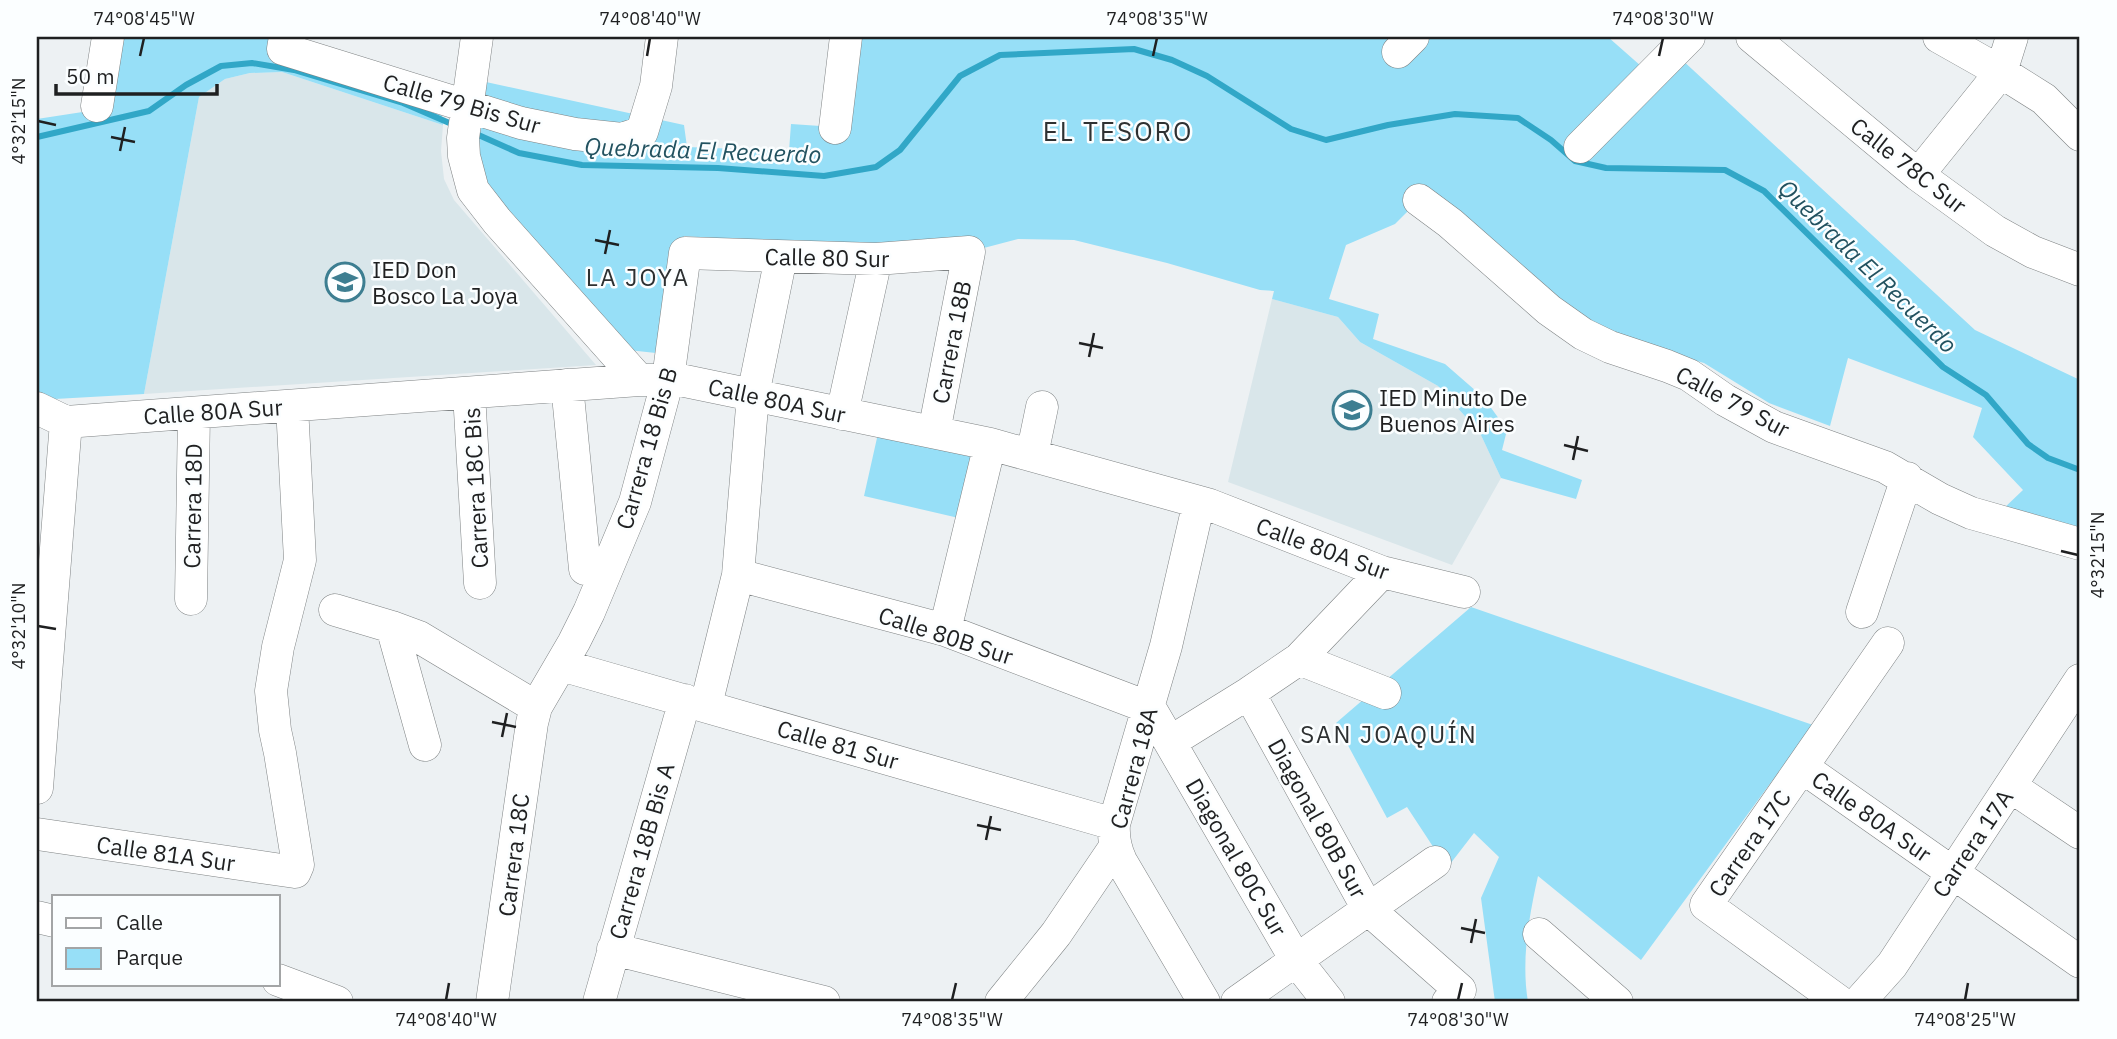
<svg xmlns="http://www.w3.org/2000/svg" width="2117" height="1039" viewBox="0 0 2117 1039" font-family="'IBM Plex Sans',sans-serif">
<rect width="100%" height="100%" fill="#edf1f3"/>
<path fill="#d9e6ea" d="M282,72L443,125L441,151L444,179L454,200L596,365L144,394L199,97L225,79L250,73Z
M1272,299L1338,317L1360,342L1438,386L1480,433L1501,478L1452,565L1228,482Z"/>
<path fill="#97dff7" d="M115,37H278L441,110L443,125L282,72L250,73L225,79L199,97L144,394L37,400V119L102,109Z
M862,37H1608L1658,81L1680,58L1975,330L2080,380V533L2002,510L2023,490L1973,437L1982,408L1848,358L1830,426L1769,403L1704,363L1662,351L1587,322L1424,195L1395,224L1346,245L1329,299L1379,314L1373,339L1445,364L1484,398L1507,430L1502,450L1582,480L1576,499L1501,478L1480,433L1438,386L1360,342L1338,317L1272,299L1274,291L1260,290L1167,263L1074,240L1018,239L980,249L977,237L900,246L809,245L684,236L656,353L628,350L494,195L479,168L478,151L486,82L684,125L687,147L789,151L791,124L850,128Z
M879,429L978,452L963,519L864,496Z
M1471,607L1813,725L1641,960L1538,876C1529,917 1521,960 1528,1002H1495L1481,898L1499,857L1474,833L1447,868L1407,807L1387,818L1336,723Z"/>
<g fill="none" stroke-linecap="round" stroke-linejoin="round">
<path stroke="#31a7c7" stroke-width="6" d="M474,133L519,153L582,165L718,168L824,176L876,167L900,150L960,76L1000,55L1134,49L1172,60L1207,76L1291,129L1326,140L1388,125L1455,114L1518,118L1551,140L1575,161L1606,168L1725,170L1764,191L1943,367L1986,395L2028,444L2048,458L2080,470
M37,137L149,111L186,85L221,66L252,63L294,70L403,103L454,125"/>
<defs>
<path id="minor" d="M285,37L283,49L521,123L575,134L622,139L642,132L656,86L662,37
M477,37L463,138L464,156L473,190L497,221L639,380
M1752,37L1918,175L1995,231L2033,252L2080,270
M1939,37L2001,72L2044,99L2080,135
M1398,52L1413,37
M97,106L108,37
M835,128L846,37
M1580,147L1689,37
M1918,175L2001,72L2012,37
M1419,200L1450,223L1549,310L1583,334L1610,347L1667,366L1689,375L1725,400L1774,427L1885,467L1940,499L1971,513L2080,544
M567,385L585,569
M469,393L480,583
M37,408L66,422L639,380H680L990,444L1210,505L1382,572L1464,592
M842,414L876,259
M1032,455L1042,407
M1199,502L1166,646L1114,824C1113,838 1115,848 1121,861L1204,1002
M738,575L945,630L1150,708L1296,960L1329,1002
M191,599L194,413
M335,610L392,627L419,637L536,707
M1862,612L1907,478
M392,627L425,745
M945,630L990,444
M1299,659L1385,693
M561,665L1114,824
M1249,693L1368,909L1460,990L1448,1002
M706,705L738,575L753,395L781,257
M1170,742L1249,693L1299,659L1382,572
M1802,767L2080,962
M2010,786L2080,833
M37,788L66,422
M37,834L295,872L298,865L280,753L275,730L271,691L278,647L300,560L292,406
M37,917L54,921
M1539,934L1617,1002
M613,949L824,1002
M278,980L337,1002
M492,1002L532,723L536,707L574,642L589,612L635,502L668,379L685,253L876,259L969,252L934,432
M599,1002L685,700
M1001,1002L1056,934L1115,847
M1237,1002L1435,862
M1840,1002L1706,905L1888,643
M1859,1002L1892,965L2080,680"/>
</defs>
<use href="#minor" stroke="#7f8384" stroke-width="33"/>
<use href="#minor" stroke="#fff" stroke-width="32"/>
</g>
<path fill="none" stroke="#1f2021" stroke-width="2.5" d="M140,56L144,38M647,56L650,38M1153,56L1157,38M1659,56L1663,38M38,121L56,125M111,137L135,142M120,151L125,127M595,240L619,245M605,254L610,230M1079,343L1103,348M1089,357L1094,333M1564,445L1588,451M1573,460L1578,436M2061,551L2078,555M38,626L56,629M492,722L516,727M502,737L507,713M977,825L1001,830M986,840L991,816M1461,928L1485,933M1471,943L1476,919M446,1000L449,983M952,1000L956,983M1458,1000L1462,983M1965,1000L1968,983"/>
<defs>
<symbol id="school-ring" viewBox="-11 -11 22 22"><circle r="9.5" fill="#fbfeff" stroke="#3d7e91" stroke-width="1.5"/><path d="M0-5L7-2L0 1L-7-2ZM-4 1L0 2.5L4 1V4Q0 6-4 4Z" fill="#3d7e91"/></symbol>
</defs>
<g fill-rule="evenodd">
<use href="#school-ring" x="323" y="260" width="44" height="44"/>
<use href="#school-ring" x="1330" y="388" width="44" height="44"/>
</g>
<g text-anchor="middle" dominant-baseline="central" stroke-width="5" stroke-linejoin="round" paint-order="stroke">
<g font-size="23" fill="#1f2021" stroke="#fbfeff">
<text transform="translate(462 103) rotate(16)">Calle 79 Bis Sur</text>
<text transform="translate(1909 165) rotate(38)">Calle 78C Sur</text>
<text transform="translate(827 257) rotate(1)">Calle 80 Sur</text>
<text transform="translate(951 342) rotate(-79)">Carrera 18B</text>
<text transform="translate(777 400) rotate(12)">Calle 80A Sur</text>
<text transform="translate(1733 401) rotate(28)">Calle 79 Sur</text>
<text transform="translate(213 411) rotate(-4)">Calle 80A Sur</text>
<text transform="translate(646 448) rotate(-74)">Carrera 18 Bis B</text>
<text transform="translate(475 488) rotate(-93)">Carrera 18C Bis</text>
<text transform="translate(192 506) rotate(-89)">Carrera 18D</text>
<text transform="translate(1323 548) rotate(20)">Calle 80A Sur</text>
<text transform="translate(946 635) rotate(18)">Calle 80B Sur</text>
<text transform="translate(838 744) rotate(16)">Calle 81 Sur</text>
<text transform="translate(1133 768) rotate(-75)">Carrera 18A</text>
<text transform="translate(1872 816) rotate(35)">Calle 80A Sur</text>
<text transform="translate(1318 818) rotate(61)">Diagonal 80B Sur</text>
<text transform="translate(1749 843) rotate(-55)">Carrera 17C</text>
<text transform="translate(1972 843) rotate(-56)">Carrera 17A</text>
<text transform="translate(641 851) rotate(-74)">Carrera 18B Bis A</text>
<text transform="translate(166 853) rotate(8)">Calle 81A Sur</text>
<text transform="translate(513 855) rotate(-83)">Carrera 18C</text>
<text transform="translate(1237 857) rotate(60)">Diagonal 80C Sur</text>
</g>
<g font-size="23" fill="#1f2021" stroke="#fbfeff" text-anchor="start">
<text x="372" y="269">IED Don<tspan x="372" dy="26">Bosco La Joya</tspan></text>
<text x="1379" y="397">IED Minuto De<tspan x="1379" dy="26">Buenos Aires</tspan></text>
</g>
<g font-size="24" font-style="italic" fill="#225260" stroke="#fbfeff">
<text transform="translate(703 150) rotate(2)">Quebrada El Recuerdo</text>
<text transform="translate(1868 266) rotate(44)">Quebrada El Recuerdo</text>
</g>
<g font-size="24" letter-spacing="2" fill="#2e3132" stroke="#fbfeff">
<text x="638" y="277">LA JOYA</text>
<text x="1389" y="734">SAN JOAQUÍN</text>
</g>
<g font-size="26" letter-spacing="2" fill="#2e3132" stroke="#fbfeff">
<text x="1118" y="131">EL TESORO</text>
</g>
</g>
<rect width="2117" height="1039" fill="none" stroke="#fbfeff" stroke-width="77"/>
<rect x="52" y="895" width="228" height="91" fill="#fbfeff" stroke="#a3a5a6" stroke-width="2"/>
<rect x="66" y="918" width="35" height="10" fill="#ffffff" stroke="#a3a5a6" stroke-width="2"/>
<text x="116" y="930" font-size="21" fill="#1f2021">Calle</text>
<rect x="66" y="948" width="35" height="21" fill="#97dff7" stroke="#a3a5a6" stroke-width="2"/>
<text x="116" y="965" font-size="21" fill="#1f2021">Parque</text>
<path d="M56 84v10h161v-10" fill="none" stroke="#1f2021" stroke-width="3.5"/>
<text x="66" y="84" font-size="21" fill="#1f2021" stroke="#fbfeff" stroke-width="5" paint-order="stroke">50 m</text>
<rect x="38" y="38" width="2040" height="962" fill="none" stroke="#1f2021" stroke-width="2.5"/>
<g font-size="18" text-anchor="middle" fill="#1f2021">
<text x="144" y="25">74°08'45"W</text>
<text x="650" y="25">74°08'40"W</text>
<text x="1157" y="25">74°08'35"W</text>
<text x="1663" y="25">74°08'30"W</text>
<text transform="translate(19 121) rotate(-90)" y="6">4°32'15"N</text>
<text transform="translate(2098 555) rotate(-90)" y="6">4°32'15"N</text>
<text transform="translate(19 626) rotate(-90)" y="6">4°32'10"N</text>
<text x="446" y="1026">74°08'40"W</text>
<text x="952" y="1026">74°08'35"W</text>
<text x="1458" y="1026">74°08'30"W</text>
<text x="1965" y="1026">74°08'25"W</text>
</g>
</svg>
